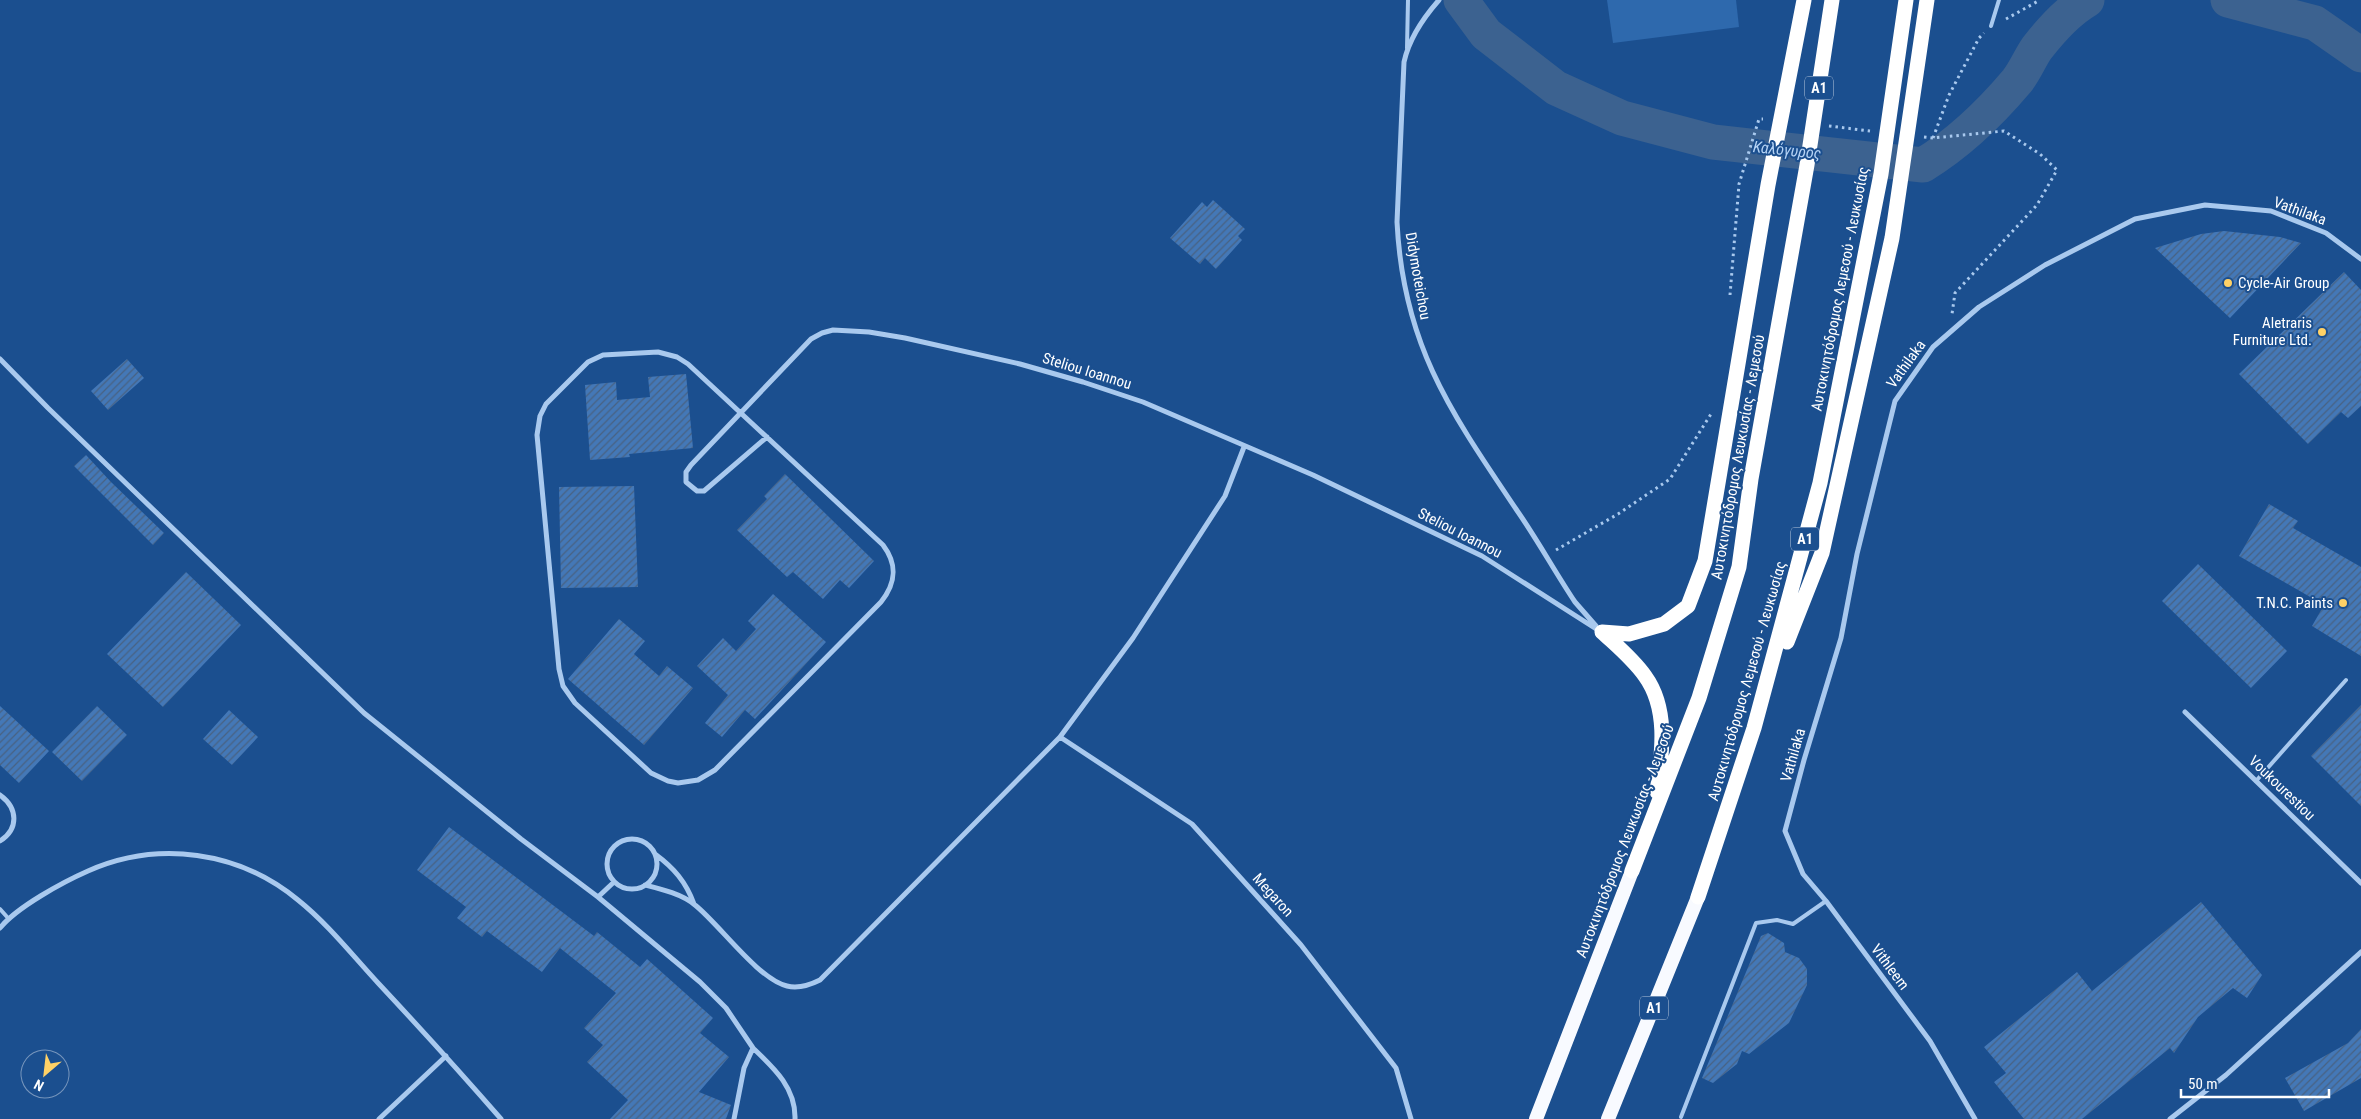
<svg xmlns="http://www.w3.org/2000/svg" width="2361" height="1119" viewBox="0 0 2361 1119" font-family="'Roboto Condensed',sans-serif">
<defs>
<pattern id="building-hatch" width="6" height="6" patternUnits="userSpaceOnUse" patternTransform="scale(1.25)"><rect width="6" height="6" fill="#4478b7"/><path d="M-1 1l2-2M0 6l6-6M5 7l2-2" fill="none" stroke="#486282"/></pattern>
</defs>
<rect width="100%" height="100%" fill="#1b4f8f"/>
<path fill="#2e69ad" d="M1607,0H1736L1739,27L1613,43Z"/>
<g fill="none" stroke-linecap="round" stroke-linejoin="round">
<path stroke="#3c6290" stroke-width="35" d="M1461,0L1486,34L1556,88L1622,118L1713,142L1923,165C1959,143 1990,113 2017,81C2025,71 2030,58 2037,48C2051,30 2068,11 2087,0
M2228,0L2315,23L2361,55"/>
</g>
<path fill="url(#building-hatch)" d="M1213,200L1245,229L1238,236L1242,240L1216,269L1205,258L1200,264L1170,238L1202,202L1207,207Z
M2224,231L2280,237L2301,243L2230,318L2155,248L2201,234Z
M2344,272L2361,290V406L2348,418L2341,412L2308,444L2239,374Z
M127,359L144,378L108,410L91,391Z
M686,374L693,448L629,454L630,457L590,460L585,385L616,382L617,400L650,397L648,377Z
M86,455L111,482L164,533L153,545L74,466Z
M785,474L874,561L849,588L840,580L823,599L793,572L787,577L737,530L767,499L764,496Z
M634,486L638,587L561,588L559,487Z
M2269,504L2298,521L2293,528L2361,567V656L2312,626L2324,605L2239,556Z
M2198,564L2287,651L2251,688L2162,601Z
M186,572L241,625L163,707L107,654Z
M773,594L826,642L755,719L745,710L722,737L705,723L728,695L697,666L723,638L736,651L756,629L748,621Z
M619,619L645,641L634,654L659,676L667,666L693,688L644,745L568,679Z
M2361,705V806L2311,756Z
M0,706L49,751L19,783L0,765Z
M97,706L127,735L82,781L52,752Z
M229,710L258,737L232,765L203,739Z
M449,827L594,936L597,932L640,967L647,959L713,1018L700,1033L729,1057L699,1092L731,1105L726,1119H610L628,1100L587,1062L603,1045L584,1028L616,993L560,948L542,972L487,931L482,937L457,918L466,907L417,870Z
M2201,902L2262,975L2247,998L2233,988L2198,1017L2174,1053L2170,1048L2082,1119H2024L1994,1082L2006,1073L1984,1047L2077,972L2092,991Z
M1768,933L1784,943L1785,952L1799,958L1807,969V985L1789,1023L1749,1054L1742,1051L1737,1064L1713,1083L1702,1078L1761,936Z
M2361,1029V1078L2304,1111L2285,1078L2348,1043Z"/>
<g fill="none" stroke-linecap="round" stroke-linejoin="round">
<path stroke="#a9c9ee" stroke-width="3" stroke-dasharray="2.5 4" stroke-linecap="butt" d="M2006,19L2040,0
M1829,126L1870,131
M1924,137L1933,138L2004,131L2040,154L2057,170L2037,205L1955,293L1952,314
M1933,138L1949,95L1979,38L1984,33
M1730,295L1739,184L1759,119H1763
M1556,550L1618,514L1670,479L1711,414"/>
<path stroke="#a9c9ee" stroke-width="4" d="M1991,26L1999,0
M1407,48L1408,0
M2256,781L2346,680
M0,909L8,918
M1681,1117L1756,923L1777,920L1793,924L1826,901"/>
<path stroke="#a9c9ee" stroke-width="5" d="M1439,0C1424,17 1409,39 1404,62L1397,222C1403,344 1450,411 1516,509C1537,539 1555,572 1575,602L1596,626
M658,352L677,357L688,364L883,545C898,565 896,583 881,602L715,770L698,780L678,783L668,781L651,773L575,703L563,686L559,669L537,435L540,416L546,404L588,362L603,355Z
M0,359L48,408L364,713L521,839L598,897L700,982L726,1008L753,1048
M767,437L704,491H697L686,482V472L691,465L811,339L822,333L833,330L869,332L905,338L1020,364L1083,382L1143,402L1313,475L1482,556L1601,632
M2185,712L2361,883
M1060,737L1192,824L1301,945L1396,1068L1411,1119
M0,795C18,808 19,829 0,841
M607 864a25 25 0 1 1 50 0a25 25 0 1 1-50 0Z
M655,854C674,868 686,882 694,904
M645,885C661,889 682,894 695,905C720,925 758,979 787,986C799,989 810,985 820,980L1060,737L1133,638L1225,496L1244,447
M598,897L614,882
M0,928C17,907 63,882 88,871C158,840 239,851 298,900C328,924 353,956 379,984C421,1029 461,1073 501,1119
M379,1119L446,1056
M734,1119L744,1068L753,1048C774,1068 796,1088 795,1119
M1975,1119L1930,1041L1826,901L1803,874L1785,831L1804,760L1841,638L1857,554L1895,401L1933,347L1979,307L2045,265L2135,219L2205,205L2271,211L2326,233L2361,259
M2170,1119L2226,1075L2361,952"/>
<path stroke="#f8faff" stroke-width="14" d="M1536,1119L1632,871
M1608,1119L1698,897"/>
<path stroke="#fff" stroke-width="15" d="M1602,632L1629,634L1664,624L1688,606L1705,561L1768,185L1804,0
M1602,632C1617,646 1633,659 1645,676C1669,709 1662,754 1657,792
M1787,642L1822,553L1892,238L1927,0
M1632,871L1699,698L1739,567L1751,479L1807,165L1832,0
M1698,897L1754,728L1820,483L1881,174L1906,0"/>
</g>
<g fill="#ffd166" stroke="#1b4f8f" stroke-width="2">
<circle cx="2228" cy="283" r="5"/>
<circle cx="2322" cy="332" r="5"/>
<circle cx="2343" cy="603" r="5"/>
</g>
<g text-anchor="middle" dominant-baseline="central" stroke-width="4" stroke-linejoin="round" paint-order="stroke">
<g fill="#1b4f8f" stroke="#bbcadd" stroke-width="1">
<rect x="1805" y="76.5" width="28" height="23" rx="4"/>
<rect x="1791" y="527.5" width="28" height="23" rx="4"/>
<rect x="1640" y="996.5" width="28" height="23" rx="4"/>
</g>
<g font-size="14" font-weight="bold" fill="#fff">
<text x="1819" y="88">A1</text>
<text x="1805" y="539">A1</text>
<text x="1654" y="1008">A1</text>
</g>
<g font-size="15" fill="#fff" stroke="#1b4f8f">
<text transform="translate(2300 211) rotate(20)">Vathilaka</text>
<text transform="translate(1418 276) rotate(80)">Didymoteichou</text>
<text transform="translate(1840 289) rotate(-79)">Αυτοκινητόδρομος Λεμεσού - Λευκωσίας</text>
<text transform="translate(1906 364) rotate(-54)">Vathilaka</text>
<text transform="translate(1087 371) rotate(17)">Steliou Ioannou</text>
<text transform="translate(1738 457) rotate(-80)">Αυτοκινητόδρομος Λευκωσίας - Λεμεσού</text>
<text transform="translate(1460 533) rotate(27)">Steliou Ioannou</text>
<text transform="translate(1747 681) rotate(-74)">Αυτοκινητόδρομος Λεμεσού - Λευκωσίας</text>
<text transform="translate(1793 755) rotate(-74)">Vathilaka</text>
<text transform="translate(2282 788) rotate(44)">Voukourestiou</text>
<text transform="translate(1625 841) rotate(-69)">Αυτοκινητόδρομος Λευκωσίας - Λεμεσού</text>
<text transform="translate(1273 895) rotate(48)">Megaron</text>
<text transform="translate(1890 967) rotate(53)">Vithleem</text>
</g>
<g font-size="15" fill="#fff" stroke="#1b4f8f" text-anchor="end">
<text x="2238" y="283" text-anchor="start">Cycle-Air Group</text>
<text x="2312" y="323">Aletraris<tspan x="2312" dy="17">Furniture Ltd.</tspan></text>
<text x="2333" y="603">T.N.C. Paints</text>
</g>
<g font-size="16" font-style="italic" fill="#b5d3f5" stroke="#1b4f8f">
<text transform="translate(1787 150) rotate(6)">Καλόγυρος</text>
</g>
</g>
<g transform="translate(45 1074) rotate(208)"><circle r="24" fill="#1b4f8f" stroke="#7695bc"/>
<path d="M0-4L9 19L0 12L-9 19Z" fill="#ffd166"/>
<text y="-8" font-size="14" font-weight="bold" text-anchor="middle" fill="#ffffff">N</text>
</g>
<path d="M2181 1089v8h148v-8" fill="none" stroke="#ffffff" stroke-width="2.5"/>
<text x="2188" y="1089" font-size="15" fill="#ffffff" stroke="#1b4f8f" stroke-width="4" paint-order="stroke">50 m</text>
</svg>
